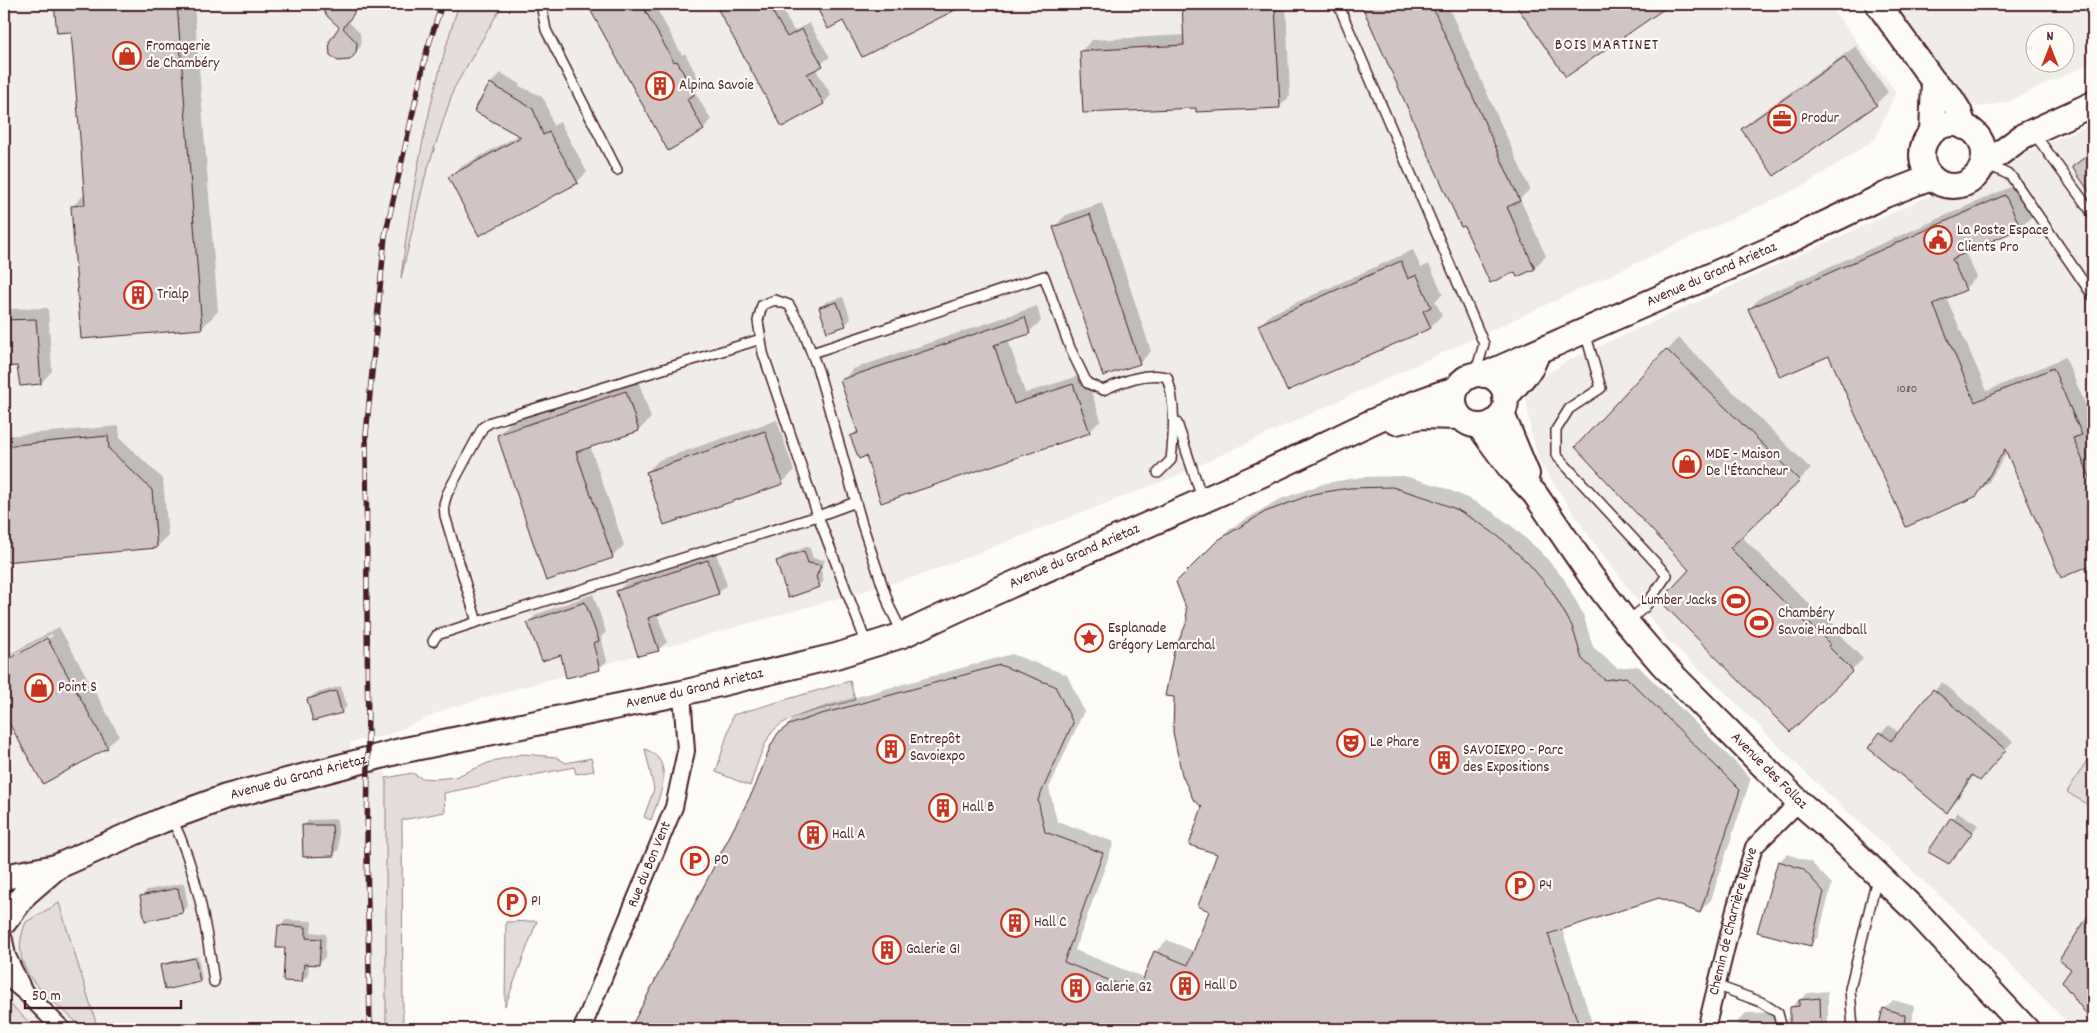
<svg xmlns="http://www.w3.org/2000/svg" width="2097" height="1033" viewBox="0 0 2097 1033" font-family="Dekko,sans-serif">
<rect width="100%" height="100%" fill="#fdfcf7"/>
<filter id="ink" filterUnits="userSpaceOnUse"><feTurbulence type="fractalNoise" baseFrequency=".02" numOctaves="2"/><feDisplacementMap in="SourceGraphic" scale="10" xChannelSelector="R" yChannelSelector="G"/><feConvolveMatrix kernelMatrix="1 2 1 2 8 2 1 2 1" color-interpolation-filters="sRGB"/></filter>
<g filter="url(#ink)">
<path fill="#f0ece8" fill-rule="evenodd" d="M4,4H1828L1896,92L1875,139L1805,185L1176,476L921,575L449,708L385,736L350,742L351,775L386,767V1029H4Z
M1894,4H2093V62L2007,102L1979,107L1957,100ZM2034,32H2064V62H2034Z
M2093,123V1029H2070L2065,1020L1976,929L1808,775L1721,688L1667,640L1589,536L1539,461L1531,432L1526,398L1537,382L1565,362L1962,181Z"/>
<path fill="#e3dcda" stroke="#967e82" d="M459,4H503L454,88L425,177L401,278C412,184 430,94 459,4Z
M850,681L855,700C833,707 792,713 775,729C764,739 755,771 750,786L716,772L733,715Z
M645,749C677,761 659,797 651,820L644,817L654,789Z
M2093,751V808L2067,792Z
M522,754L556,757L566,763L591,758L594,771L576,774L574,767L444,793L445,812L402,820L403,1029H386V778L412,773L422,778L435,779L455,777L493,761Z
M59,903L98,1029H83C52,996 4,975 26,922Z
M537,921L505,1006L506,922Z
M4,998L36,1029H4Z"/>
<path fill="#0003" d="M56,4H194L218,311L202,328L72,207L86,193L73,31L58,32Z
M327,4H360L348,21L360,33L361,46L349,59L344,61L339,60L341,27Z
M567,4H582L571,11Z
M589,4H654L682,55L685,53L702,86L695,92L711,120L703,129L668,149Z
M716,4H779L794,31L809,23L830,57L815,68L831,95L824,103L782,125Z
M816,4H966L862,55L844,19L828,27Z
M1183,4H1286L1290,96L1279,107L1197,106L1081,51L1092,40L1184,35Z
M1362,4H1447L1530,189L1520,199L1546,256L1534,268L1515,271L1465,224L1461,226Z
M1517,4H1669L1567,75Z
M1856,46L1888,92L1876,104L1775,175L1743,129L1754,118Z
M501,73L520,84L519,86L541,96L546,103L553,126L560,122L587,172L577,182L450,177L460,167L519,135L475,110L491,83Z
M2093,150V194L2073,167Z
M2017,184L2032,216L2021,227L1965,252L1977,277L1965,288L1946,297L1987,391L2065,357L2093,422L2086,429L2093,446V563L2061,577L2008,451L1988,483L1976,495L1830,354L1749,309L1761,297Z
M1102,203L1151,351L1140,363L1054,227L1066,215Z
M1413,250L1421,268L1429,264L1443,294L1435,301L1442,315L1430,327L1260,325L1271,314Z
M843,297L851,319L845,325L820,308L826,302Z
M4,304L5,309L48,308L52,371L41,383L18,364L4,365Z
M1037,306L1041,321L1029,332L1008,339L1025,393L1085,374L1101,420L1089,432L867,454L852,436L858,429L842,381L853,369Z
M1679,338L1811,469L1741,536L1821,616L1823,613L1841,632L1839,634L1863,659L1790,730L1691,570L1577,447Z
M638,380L651,418L639,430L590,446L624,545L612,557L498,435L510,423Z
M777,420L794,471L782,483L647,472L659,460Z
M119,426L120,438L163,479L168,536L157,547L4,562V436Z
M1404,476L1440,486L1470,499L1493,512L1514,528L1541,552L1564,579L1583,614L1593,647L1617,668L1638,666L1751,778L1711,900L1699,912L1659,897L1562,929L1594,1029H614L636,1019L756,787L779,734L791,721L802,714L831,704L1012,654L1067,675L1084,711L1049,788L1057,821L1114,842L1075,950L1145,978L1155,952L1167,940L1194,951L1211,911L1219,854L1204,806L1188,608L1177,582L1231,528L1278,500L1326,483L1362,477Z
M809,546L813,558L825,560L821,570L824,581L819,586L778,561L783,556Z
M716,553L727,585L718,593L657,614L667,642L658,650L617,591L626,583Z
M593,594L606,632L601,637L607,661L599,669L562,653L529,622L537,614Z
M59,627L119,735L107,747L44,782L4,711V663L53,636L52,634L4,660V657Z
M1942,682L2013,741L1980,779L1974,775L1955,803L1947,811L1881,733L1889,725L1899,733Z
M341,686L347,706L341,712L309,700L314,694Z
M1958,812L1978,825L1949,863L1930,852Z
M337,819L339,849L333,855L303,826L309,820Z
M1787,854L1811,862L1832,884L1818,937L1810,945L1779,862Z
M184,883L188,906L183,912L142,896L147,890Z
M2093,911V1021L2064,982L2073,969L2061,960Z
M285,920L312,921L311,932L326,934L325,957L319,963H309L308,975L302,981L279,926Z
M198,956L202,979L200,981L161,966L164,963Z
M1828,991V1029H1739L1738,1021L1746,1013L1781,1012L1785,1026L1789,1027L1787,1020L1791,1015V1007L1799,1000L1808,993Z
M1893,1000L1914,1006L1912,1026L1927,1029H1879L1884,1009Z
M1945,1023L1969,1027L1968,1029H1938Z"/>
<path fill="#d0c5c4" stroke="#4a1f2b" d="M54,4H177L202,329L81,339L71,206L85,205L81,150L71,32L57,33Z
M319,4H357L353,15L343,28L357,43L356,53L350,60L338,61L330,55L329,42L339,27L328,17Z
M587,4H631L634,9L642,5L674,62L677,61L685,76H683L694,95L687,99L704,130L668,151Z
M715,4H768L787,37L802,29L823,66L807,74L824,104L782,127Z
M815,4H967L862,57L843,21L828,29Z
M1182,4H1275L1280,108L1196,112V108L1083,113L1080,51L1184,45Z
M1361,4H1431L1520,201L1507,207L1535,269L1517,277L1515,272L1490,283L1464,226L1461,227Z
M1515,4H1671L1566,77Z
M1844,57L1877,105L1774,176L1741,129Z
M490,83L533,109L543,135L549,132L578,183L479,236L448,177L521,137L474,111Z
M2093,151V197L2072,167Z
M2005,195L2021,228L1952,259L1966,290L1933,304L1975,402L2053,368L2082,435L2073,438L2093,484V564L2061,578L2005,449L1977,496L1906,527L1829,356L1780,377L1748,309Z
M1090,214L1140,364L1103,376L1053,227Z
M1401,261L1408,279L1417,275L1431,307L1423,311L1431,328L1287,391L1258,325Z
M837,302L846,326L827,332L819,307Z
M1025,317L1030,334L994,345L1014,404L1073,384L1090,433L881,503L866,456L859,459L850,436L858,433L840,380Z
M36,319L41,384L20,386L17,366L4,367V320Z
M1666,349L1800,481L1730,548L1808,626L1810,624L1830,644L1828,646L1853,671L1790,732L1660,601L1689,570L1575,447Z
M626,391L639,431L576,452L613,558L546,581L497,435Z
M765,431L783,484L664,525L646,472Z
M108,436L109,449L152,490L157,548L4,562V446Z
M1392,487L1428,498L1458,510L1481,524L1503,540L1529,564L1552,591L1572,626L1582,659L1605,680L1626,677L1740,790L1700,913L1659,898L1548,934L1580,1029H630L755,787L771,745L778,733L789,725L818,715L1000,665L1055,686L1073,723L1038,800L1045,832L1103,853L1064,962L1138,992L1154,951L1188,965L1209,911L1198,906L1217,854L1189,845L1202,807L1193,799L1182,775L1173,732L1174,697L1165,696L1174,651L1187,622L1186,608L1176,582L1218,540L1265,512L1313,494L1349,488Z
M804,551L808,563L821,565L816,577L820,587L788,598L776,561Z
M708,560L719,594L648,618L659,651L638,656L616,591Z
M585,602L599,641L593,643L600,670L566,678L561,655L542,661L527,622Z
M47,638L108,748L43,784L4,714V662Z
M1933,689L2006,750L1980,781L1972,775L1947,813L1868,748L1880,732L1891,741Z
M336,691L342,713L313,721L307,699Z
M1951,817L1973,832L1949,864L1928,852Z
M302,825H332L334,856L303,857Z
M1778,861L1803,869L1824,892L1811,946L1757,932Z
M178,888L183,913L145,921L140,896Z
M2093,909V1023L2062,982L2071,969L2059,960Z
M278,925L306,927V938L321,939L319,965L304,964L302,982L283,981L285,948H276Z
M195,958L200,982L165,990L160,965Z
M1820,998L1821,1029H1790V1007L1799,1006V1000Z
M1883,1008L1905,1015L1904,1029H1878Z"/>
<g fill="none" stroke-linecap="round" stroke-linejoin="round">
<defs>
<path id="lane" d="M541,4L546,30L617,170
M1338,4L1484,344L1475,375
M2033,132L2093,214
M1988,166L1995,168L2011,176L2093,296
M1585,332L1601,388L1569,409L1556,430V455L1667,575L1645,607L1627,622
M812,353L1044,276L1070,348L1087,383L1103,390C1124,381 1145,372 1167,377C1176,404 1174,432 1171,460L1158,473
M1177,423L1203,501
M477,622L445,516L444,504L447,494L483,427L491,422L761,339
M433,641L437,635L477,622L818,516L856,502
M867,645L818,516L763,353L758,321L762,305L775,300L789,305L801,325L818,370L862,524L890,608L903,634
M172,819C197,870 206,925 214,982
M1718,986L1761,1002L1778,1013L1782,1029
M1853,1029L1850,989L1877,878"/>
<g id="street">
<path d="M4,940L7,956L21,985"/>
<path d="M4,975L26,993L62,1029"/>
<path id="s1" d="M582,1029L674,807L686,751L682,693"/>
<path id="s2" d="M1706,1029L1736,906L1754,847L1799,802"/>
</g>
<g id="secondary">
<path d="M1878,4L1934,82L1949,95L1959,111L1964,127"/>
<circle cx="1953" cy="155" r="31"/>
<path d="M1932,133L1934,82"/>
<path d="M1983,166L2023,136L2093,104"/>
<circle cx="1480" cy="400" r="26"/>
<path id="s3" d="M1484,375L1778,246L1885,195L1931,177"/>
<path d="M1505,398L1531,368L1538,352"/>
<path d="M1502,414L1527,474"/>
<path d="M1396,422L1420,416L1459,417"/>
<path id="s4" d="M1479,426L1511,469L1535,494L1591,576L1627,623L1662,664L1799,802L1830,829L1917,912L2026,1029"/>
<path id="s5" d="M4,877L56,867L163,820L226,797L400,751L682,693L836,656L903,635C1019,579 1138,530 1256,477C1322,448 1386,410 1456,389"/>
<path d="M4,922L25,894L54,869"/>
</g>
</defs>
<use href="#lane" stroke="#4a1f2b" stroke-width="12"/>
<use href="#street" stroke="#4a1f2b" stroke-width="20"/>
<use href="#secondary" stroke="#4a1f2b" stroke-width="28"/>
<use href="#lane" stroke="#fdfcf7" stroke-width="9"/>
<use href="#street" stroke="#fdfcf7" stroke-width="16"/>
<use href="#secondary" stroke="#fdfcf7" stroke-width="24"/>
<defs>
<path id="rail" d="M370,1029L367,853L368,760L366,435L385,236L427,50L442,4"/>
</defs>
<use href="#rail" stroke="#4a1f2b" stroke-width="5.5"/>
<use href="#rail" stroke="#fdfcf7" stroke-width="4" stroke-dasharray="11" stroke-linecap="butt"/>
</g>
</g>
<defs>
<symbol id="shop-ring" viewBox="-11 -11 22 22"><circle r="9.5" fill="#fdfcf7" stroke="#c8321e" stroke-width="1.5"/><path d="M-5-2.5h2.3a2.7 3.5 0 0 1 5.4 0H5L5.5 6h-11ZM-1.5-2.5h3a1.5 2.3 0 0 0-3 0Z" fill="#c8321e"/></symbol>
<symbol id="building-ring" viewBox="-11 -11 22 22"><circle r="9.5" fill="#fdfcf7" stroke="#c8321e" stroke-width="1.5"/><path d="M-4-6H4V6H1V3H-1V6H-4ZM-2.5-4.3h1.7v1.8h-1.7ZM.8-4.3h1.7v1.8H.8ZM-2.5-1h1.7V.8h-1.7ZM.8-1h1.7V.8H.8Z" fill="#c8321e"/></symbol>
<symbol id="office-ring" viewBox="-11 -11 22 22"><circle r="9.5" fill="#fdfcf7" stroke="#c8321e" stroke-width="1.5"/><path d="M-6-3h4V-5.5h4V-3h4V5H-6ZM-1-4.5V-3h2v-1.5ZM-6 0V1H6V0Z" fill="#c8321e"/></symbol>
<symbol id="civic-ring" viewBox="-11 -11 22 22"><circle r="9.5" fill="#fdfcf7" stroke="#c8321e" stroke-width="1.5"/><path d="M-.6-6.5H3V-4.5H.6V-3L4-1V1h2V6H-6V1h2V-1L-.6-3ZM-1.2 2.5V6h2.4V2.5Z" fill="#c8321e"/></symbol>
<symbol id="stadium-ring" viewBox="-11 -11 22 22"><circle r="9.5" fill="#fdfcf7" stroke="#c8321e" stroke-width="1.5"/><path d="M0-5a6.5 5 0 1 0 0 10a6.5 5 0 1 0 0-10ZM-3.5-1.8h7v3.6h-7Z" fill="#c8321e"/></symbol>
<symbol id="sight-ring" viewBox="-11 -11 22 22"><circle r="9.5" fill="#fdfcf7" stroke="#c8321e" stroke-width="1.5"/><path d="M0-6L1.8-2.2L6-1.7L2.9 1.2L3.7 5.4L0 3.3L-3.7 5.4L-2.9 1.2L-6-1.7L-1.8-2.2Z" fill="#c8321e"/></symbol>
<symbol id="theatre-ring" viewBox="-11 -11 22 22"><circle r="9.5" fill="#fdfcf7" stroke="#c8321e" stroke-width="1.5"/><path d="M-5-5.5Q0-4 5-5.5V0Q5 5 0 6Q-5 5-5 0ZM-3.3-2.5H-1v1.5H-3.3ZM1-2.5H3.3v1.5H1ZM-2.8 1Q0 5.5 2.8 1Z" fill="#c8321e"/></symbol>
<symbol id="parking-ring" viewBox="-11 -11 22 22"><circle r="9.5" fill="#fdfcf7" stroke="#c8321e" stroke-width="1.5"/><path d="M-3.5-5.5H1a3.5 3.5 0 0 1 0 7H-1V5.5H-3.5ZM-1-3.4V-.6H.8a1.4 1.4 0 0 0 0-2.8Z" fill="#c8321e"/></symbol>
</defs>
<g fill-rule="evenodd">
<use href="#shop-ring" x="111" y="40" width="32" height="32"/>
<use href="#building-ring" x="644" y="70" width="32" height="32"/>
<use href="#office-ring" x="1766" y="103" width="32" height="32"/>
<use href="#civic-ring" x="1922" y="224" width="32" height="32"/>
<use href="#building-ring" x="122" y="279" width="32" height="32"/>
<use href="#shop-ring" x="1671" y="448" width="32" height="32"/>
<use href="#stadium-ring" x="1720" y="585" width="32" height="32"/>
<use href="#stadium-ring" x="1743" y="607" width="32" height="32"/>
<use href="#sight-ring" x="1073" y="622" width="32" height="32"/>
<use href="#shop-ring" x="23" y="672" width="32" height="32"/>
<use href="#theatre-ring" x="1335" y="727" width="32" height="32"/>
<use href="#building-ring" x="875" y="733" width="32" height="32"/>
<use href="#building-ring" x="1428" y="744" width="32" height="32"/>
<use href="#building-ring" x="927" y="792" width="32" height="32"/>
<use href="#building-ring" x="797" y="819" width="32" height="32"/>
<use href="#parking-ring" x="679" y="845" width="32" height="32"/>
<use href="#parking-ring" x="1504" y="870" width="32" height="32"/>
<use href="#parking-ring" x="496" y="886" width="32" height="32"/>
<use href="#building-ring" x="999" y="907" width="32" height="32"/>
<use href="#building-ring" x="871" y="934" width="32" height="32"/>
<use href="#building-ring" x="1169" y="970" width="32" height="32"/>
<use href="#building-ring" x="1060" y="972" width="32" height="32"/>
</g>
<g text-anchor="middle" dominant-baseline="central" stroke-width="4.5" stroke-linejoin="round" paint-order="stroke">
<g font-size="12" fill="#6c4851">
<text x="1907" y="389">1080</text>
</g>
<g font-size="15" fill="#4a1f2b" stroke="#fdfcf7" text-anchor="start">
<text x="146" y="47">Fromagerie<tspan x="146" dy="17">de Chambéry</tspan></text>
<text x="679" y="86">Alpina Savoie</text>
<text x="1801" y="119">Produr</text>
<text x="1957" y="231">La Poste Espace<tspan x="1957" dy="17">Clients Pro</tspan></text>
<text x="157" y="295">Trialp</text>
<text x="1706" y="455">MDE - Maison<tspan x="1706" dy="17">De l'Étancheur</tspan></text>
<text x="1717" y="601" text-anchor="end">Lumber Jacks</text>
<text x="1778" y="614">Chambéry<tspan x="1778" dy="17">Savoie Handball</tspan></text>
<text x="1108" y="629">Esplanade<tspan x="1108" dy="17">Grégory Lemarchal</tspan></text>
<text x="58" y="688">Point S</text>
<text x="910" y="740">Entrepôt<tspan x="910" dy="17">Savoiexpo</tspan></text>
<text x="1370" y="743">Le Phare</text>
<text x="1463" y="751">SAVOIEXPO - Parc<tspan x="1463" dy="17">des Expositions</tspan></text>
<text x="962" y="808">Hall B</text>
<text x="832" y="835">Hall A</text>
<text x="714" y="861">P0</text>
<text x="1539" y="886">P4</text>
<text x="531" y="902">P1</text>
<text x="1034" y="923">Hall C</text>
<text x="906" y="950">Galerie G1</text>
<text x="1204" y="986">Hall D</text>
<text x="1095" y="988">Galerie G2</text>
</g>
<g font-size="15" fill="#4a1f2b" stroke="#fdfcf7">
<text stroke="none"><textPath href="#s3" startOffset="249">Avenue du Grand Arietaz</textPath></text>
<text stroke="none"><textPath href="#s5" startOffset="1122">Avenue du Grand Arietaz</textPath></text>
<text stroke="none"><textPath href="#s5" startOffset="718">Avenue du Grand Arietaz</textPath></text>
<text stroke="none"><textPath href="#s4" startOffset="452">Avenue des Follaz</textPath></text>
<text stroke="none"><textPath href="#s5" startOffset="312">Avenue du Grand Arietaz</textPath></text>
<text stroke="none"><textPath href="#s1" startOffset="178">Rue du Bon Vent</textPath></text>
<text stroke="none"><textPath href="#s2" startOffset="111">Chemin de Charrière Neuve</textPath></text>
</g>
<g font-size="16" letter-spacing="1" fill="#4a1f2b" stroke="#fdfcf7">
<text x="1607" y="45">BOIS MARTINET</text>
</g>
</g>
<rect width="2097" height="1033" fill="none" stroke="#fdfcf7" stroke-width="20"/>
<rect x="10" y="10" width="2077" height="1013" fill="none" stroke="#4a1f2b" stroke-width="2" filter="url(#ink)"/>
<g transform="translate(2050 48)"><circle r="24" fill="#fdfcf7" stroke="#b5a4a5"/>
<path d="M0-4L9 19L0 12L-9 19Z" fill="#c8321e"/>
<text y="-8" font-size="14" font-weight="bold" text-anchor="middle" fill="#4a1f2b">N</text>
</g>
<path d="M25 1000v8h156v-8" fill="none" stroke="#4a1f2b" stroke-width="2.5"/>
<text x="32" y="1000" font-size="15" fill="#4a1f2b" stroke="#fdfcf7" stroke-width="4" paint-order="stroke">50 m</text>
</svg>
